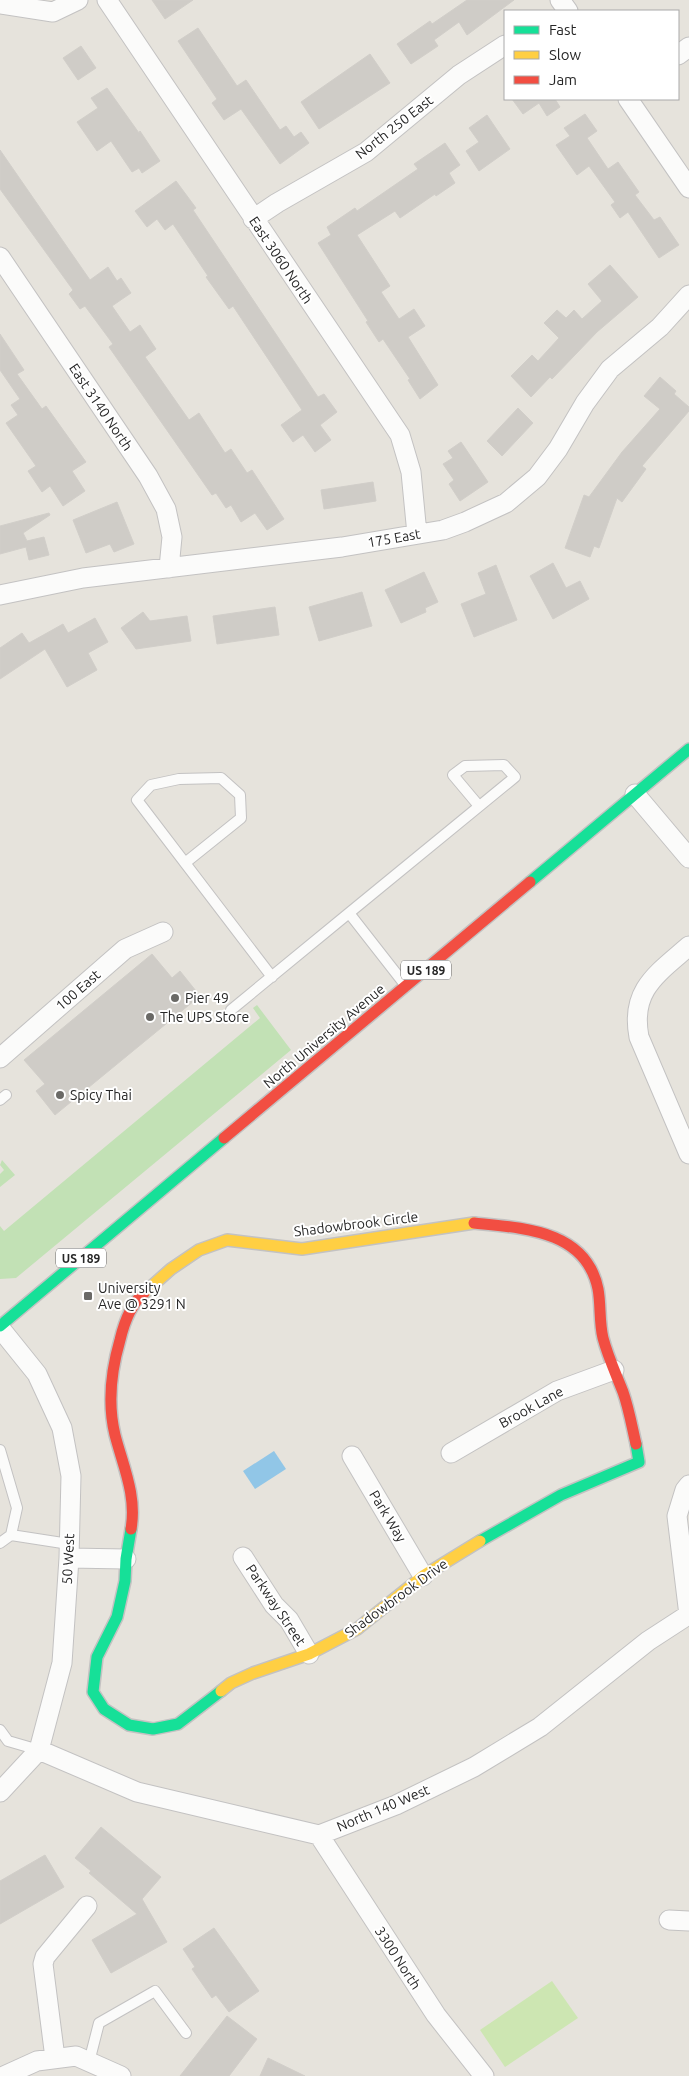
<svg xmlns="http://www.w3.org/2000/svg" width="689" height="2076" viewBox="0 0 689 2076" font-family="Ubuntu,sans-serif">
<rect width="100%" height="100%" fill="#e6e3dc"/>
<path fill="#c2e1b5" d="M257,1005L291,1050L16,1278L0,1279V1226L4,1231L260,1018L253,1008Z
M2,1160L15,1175L0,1187V1174L4,1170L0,1165Z"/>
<path fill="#cde6b2" d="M552,1981L578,2018L505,2067L480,2030Z"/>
<path fill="#91c6e7" d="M274,1451L286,1469L255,1489L243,1471Z"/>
<path fill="#cfccc7" stroke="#d1cec9" d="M152,0H193L165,19Z
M467,0H514L467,35L459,22L434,40L438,46L411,64L397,44L430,21L432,24Z
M198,28L237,86L246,80L280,130L286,126L294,137L301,132L309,143L280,164L241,109L224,120L212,103L217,99L178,41Z
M81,46L96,68L78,80L63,58Z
M370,54L390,83L319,129L301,102Z
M107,88L139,133L140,131L160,161L142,173L139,168L132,172L111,141L97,151L77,122L98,108L91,98Z
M512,99H555L560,107L547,116L539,103L523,114Z
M585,114L597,131L587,138L608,169L618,162L639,192L635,195L654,220L660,217L679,245L659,258L628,212L620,218L611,205L615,202L589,166L577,175L556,145L570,136L564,128Z
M487,115L510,149L479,171L466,151L479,142L469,128Z
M445,143L460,165L449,173L455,183L436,196L435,194L400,218L395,211L357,235L390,286L381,292L399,319L414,309L425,326L408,337L438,385L420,399L408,380L410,379L383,339L379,342L366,322L368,321L318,243L331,235L327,227L355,208L357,211L418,169L414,164Z
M0,150L90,280L108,267L117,281L121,278L131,293L112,306L130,332L140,325L156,349L145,357L189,420L199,413L225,453L231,449L247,473L252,470L284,519L267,530L255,513L241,522L231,505L226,508L216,493L212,495L109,347L113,344L85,306L80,309L69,294L73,290L0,189Z
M176,181L196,208L193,210L318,397L324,394L337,412L320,425L331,440L315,452L303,435L293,442L281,425L302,410L233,306L229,309L206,277L208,276L173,224L165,230L157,219L147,227L135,211Z
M610,265L638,297L597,332L552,379L550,377L531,397L511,376L532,355L538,361L559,338L544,323L557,310L566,318L574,310L582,319L602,301L588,284Z
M0,334L24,370L17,374L42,409L46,406L86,462L72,471L85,491L63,506L50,486L42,492L28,471L36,466L6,423L18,415L11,405L20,399L0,370Z
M660,377L676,391L674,394L689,407V411L642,466L646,469L622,502L617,498L599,548L594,546L590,557L565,548L584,495L589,497L622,452L660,409L644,396Z
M518,408L533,423L502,456L487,441Z
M461,442L488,482L460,501L449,484L454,480L443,464L453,458L448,451Z
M373,482L376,501L324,509L321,490Z
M117,502L134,544L114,552L110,544L86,553L73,520Z
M49,513L50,515L23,533L27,541L44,537L49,555L29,560L26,547L0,554V526Z
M553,563L566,588L580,581L589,599L553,619L530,576Z
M496,565L517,620L474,637L461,604L486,594L478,573Z
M424,572L438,602L425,608L426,612L401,623L385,590Z
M362,592L372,626L319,641L309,607Z
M275,607L279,635L217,644L213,616Z
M143,612L150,621L187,616L191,641L136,649L121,628Z
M95,618L108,642L88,653L97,670L67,687L45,649L0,679V648L22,633L29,643L63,624L68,633Z
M152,954L172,978L180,971L200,996L55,1115L36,1091L45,1084L24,1060Z
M101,1827L161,1877L142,1899L167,1942L111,1973L92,1940L137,1914L89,1873L91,1871L75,1858Z
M45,1855L64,1887L0,1924V1881Z
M214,1928L259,1991L229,2012L216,1995L212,1998L192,1969L195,1967L183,1949Z
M227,2016L257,2039L229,2076H180Z
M268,2058L305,2076H260Z"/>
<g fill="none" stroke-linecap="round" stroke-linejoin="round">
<defs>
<path id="lane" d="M185,863L241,818L240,795L221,778L179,779L151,785L137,800L272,977
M406,986L349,913L515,777L504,765L465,766L453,775L479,806
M231,1010L349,913
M0,1100L6,1095
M0,1450L17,1508L11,1535
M0,1543L11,1535L69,1544
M0,1730L8,1741L39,1750
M89,2062L99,2023L155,1991L186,2033"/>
<path id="street" d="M107,0L400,435L411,472L417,534
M560,0L568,11
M0,4L53,12L78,0
M678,55L689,47
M628,99L689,188
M253,219L277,203L366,152L459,75L505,45
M0,257L148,476L166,509L172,537L169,568
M0,595L83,578L342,547L443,530L465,522L506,503L537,477L558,449L585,403L610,369L660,327L689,295
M635,794L689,858
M689,946C657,974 630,990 639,1037L689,1154
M0,1058L125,949L163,932
M0,1328L37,1374L62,1428L71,1476L69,1558L62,1663L39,1750L0,1792
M451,1453L557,1391L614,1370
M352,1456L423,1576
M689,1485L685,1490L677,1516L689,1615
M243,1557L274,1605L289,1620L309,1654
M69,1558L126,1559
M39,1750L137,1792L319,1835L396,1805L474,1767L540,1727L648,1641L688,1615
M319,1835L436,2015L484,2076
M669,1920L689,1921
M55,2058L43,1964L45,1957L87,1906
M4,2076L37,2061L76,2056L121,2076"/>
<path id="fast" d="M530,882L689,749
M0,1326L224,1138
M131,1529L126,1559L125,1581L117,1617L97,1657L93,1692L104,1709L129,1725L153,1729L178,1724L221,1691
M480,1541L561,1495L639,1462L636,1444"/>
<path id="slow" d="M144,1293L171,1269L199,1250L227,1240L302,1249L474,1223
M221,1691L231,1683L253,1673L309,1654L357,1629L423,1576L480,1541"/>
<path id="jam" d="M224,1138L530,882
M474,1223C523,1228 586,1230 598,1289C601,1305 599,1322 603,1338C608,1357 616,1374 623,1392C629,1409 632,1427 636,1444
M131,1529C137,1496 123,1466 115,1435C107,1402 111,1371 120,1340C124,1323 131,1304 144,1293"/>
</defs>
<use href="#lane" stroke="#c3c2c2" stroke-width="12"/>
<use href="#street" stroke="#c3c2c2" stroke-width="21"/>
<use href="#fast" stroke="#c3c2c2" stroke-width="14"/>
<use href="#slow" stroke="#c3c2c2" stroke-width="14"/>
<use href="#jam" stroke="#c3c2c2" stroke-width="14"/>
<use href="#lane" stroke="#fbfbfa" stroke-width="10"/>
<use href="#street" stroke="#fbfbfa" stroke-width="19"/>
<use href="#fast" stroke="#16e098" stroke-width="11"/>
<use href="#slow" stroke="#ffcf43" stroke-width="11"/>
<use href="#jam" stroke="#f24e42" stroke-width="11"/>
</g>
<g fill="#6a6966" stroke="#fff" stroke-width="2">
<circle cx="175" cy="998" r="5"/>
<circle cx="150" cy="1017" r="5"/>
<circle cx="60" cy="1095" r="5"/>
<rect x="83" y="1291" width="10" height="10" rx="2.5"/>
</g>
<g text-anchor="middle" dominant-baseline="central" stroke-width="4" stroke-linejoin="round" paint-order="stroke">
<g fill="#fff" stroke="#686868" stroke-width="1">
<rect x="401" y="960.5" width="50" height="19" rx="4"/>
<rect x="56" y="1248.5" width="50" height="19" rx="4"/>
</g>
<g font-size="12" font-weight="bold" fill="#272727">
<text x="426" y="970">US 189</text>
<text x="81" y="1258">US 189</text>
</g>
<g font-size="14" fill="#272727" stroke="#fff">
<text transform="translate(394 127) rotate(-38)">North 250 East</text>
<text transform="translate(281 260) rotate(56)">East 3060 North</text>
<text transform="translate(101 407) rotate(56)">East 3140 North</text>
<text transform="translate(394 538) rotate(-10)">175 East</text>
<text transform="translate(78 990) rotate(-41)">100 East</text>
<text transform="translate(324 1036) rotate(-40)">North University Avenue</text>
<text transform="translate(356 1224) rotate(-7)">Shadowbrook Circle</text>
<text transform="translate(531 1407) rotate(-29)">Brook Lane</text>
<text transform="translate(388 1516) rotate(59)">Park Way</text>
<text transform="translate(68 1559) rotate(-87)">50 West</text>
<text transform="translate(396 1598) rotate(-36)">Shadowbrook Drive</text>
<text transform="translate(276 1605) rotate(56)">Parkway Street</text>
<text transform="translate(383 1808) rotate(-23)">North 140 West</text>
<text transform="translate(398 1958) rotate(57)">3300 North</text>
</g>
<g font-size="14" fill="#272727" stroke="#fff" text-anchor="start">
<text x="185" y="998">Pier 49</text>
<text x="160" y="1017">The UPS Store</text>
<text x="70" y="1095">Spicy Thai</text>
<text x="98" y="1288">University<tspan x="98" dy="16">Ave @ 3291 N</tspan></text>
</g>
</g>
<rect x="504" y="10" width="175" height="90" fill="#ffffff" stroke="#a9a9a9"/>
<rect x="514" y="26" width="25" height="8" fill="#16e098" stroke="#a9a9a9"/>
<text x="549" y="35" font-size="15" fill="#272727">Fast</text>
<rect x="514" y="51" width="25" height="8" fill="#ffcf43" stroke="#a9a9a9"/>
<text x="549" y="60" font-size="15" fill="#272727">Slow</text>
<rect x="514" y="76" width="25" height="8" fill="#f24e42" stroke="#a9a9a9"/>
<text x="549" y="85" font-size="15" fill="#272727">Jam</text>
</svg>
